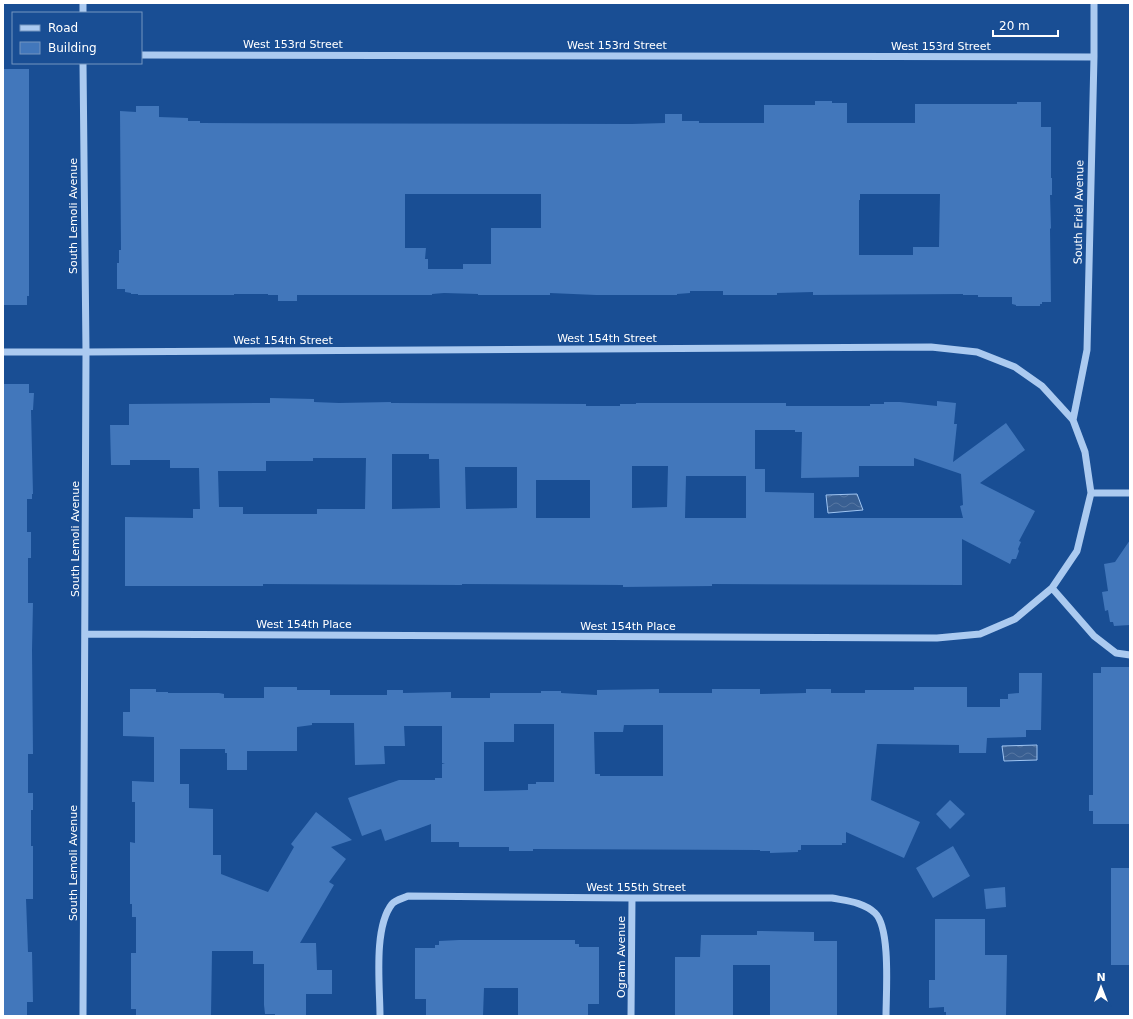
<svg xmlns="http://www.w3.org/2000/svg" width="1133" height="1019" viewBox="0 0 1133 1019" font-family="'DejaVu Sans',sans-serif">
<defs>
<pattern id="water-waves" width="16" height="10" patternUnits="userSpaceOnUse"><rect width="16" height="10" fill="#395f92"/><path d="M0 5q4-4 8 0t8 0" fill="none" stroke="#5777a2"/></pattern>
</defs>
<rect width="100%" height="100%" fill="#194e94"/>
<path fill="url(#water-waves)" stroke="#9ec4f2" d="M857,494L863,510L828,513L826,495Z
M1037,745V760L1004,761L1002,746Z"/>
<path fill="#4277bb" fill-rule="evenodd" d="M3,69H29V296H27V305H3Z
M815,101H832V103H847V123H915V104H1017V102H1041V127H1051V178H1052V195H1050L1051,228L1050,229L1051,302H1042V304H1040V306H1016V305L1012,304V297H978V295H963V294L813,295V292L777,293V295H723V291H690V293L677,294V295H596L550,293V295H478V294L444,293L432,294V295H297V301H278V295H268V294H234V295H138V294H131V293L125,292V289H117V263H119V250H121L120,111L136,112V106H159V117L188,118V121H200V123L632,124L665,123V114H682V121H699V123H764V105H815ZM405,194H541V228H491V264H463V269H428V259H425L426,248H405ZM860,194H940L939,247H913V255H859V200H860Z
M3,384H29V393H34L33,410H31L33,494H32V499H27V532H31V558H28V603H33L32,650L33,754H28V793H33V810H31V846H33V899H26L28,952H32L33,1002H27V1016H3Z
M270,398L314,399V402L339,403L391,402V403L586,404V406H620V404H636V403H786V406H870V404H884V402H900L937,406V401L956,403L954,424H957L953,462L1006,423L1025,450L980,483L1035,511L1019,541L1021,542L1018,549L1019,551L1016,559H1012L1010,564L962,539V585L712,584V586L623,587V585L462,584V585L263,584V586H125V517L193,518V509H200L199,468H170V460H130V465H111L110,425H129V404L270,403ZM755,430H795V432H802L801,478L859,477V466H914V458L961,474L963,505L960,506L963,518H814V493L765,492V469H755ZM392,454H429V459H439L440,508L392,509ZM313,458H366L365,509H317V514H243V507H219L218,471H266V461H313ZM632,466H668L667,507L632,508ZM465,467H517V508L466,509ZM686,476H746V518H685ZM536,480H590V518H536Z
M1130,540V625L1114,626L1113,622H1110L1108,610L1105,611L1102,592L1108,591L1104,564L1115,562Z
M1101,667H1130V824H1093V811H1089V795H1093V673H1101Z
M1019,673H1042L1041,730H1026V737L987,738L986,753H959V745L877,744L871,800L920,822L904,858L846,832V843H842V845H801V850H798V852L770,853V851H760V850L533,849V851H509V847H459V842H431V824L385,841L381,829L362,836L348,798L399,780H435V778H442V764L445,763H442V726H404L405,746H384L385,764L355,765L354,723H312V725L297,727V751H247V770H227V753H225V749H180V784H189V808L213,809V855H221V874L268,892L294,847L291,844L316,812L352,840L331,847L346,859L329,882L334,885L300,943H316L317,970H332V994H306V1015L275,1016V1014H265L264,1005V964H253V951H212L211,1016H136V1009H131V953H136V917H132V904H130V842L135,843V802H132V781L154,782V737L123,736V712H130V689H156V692H168V693H219L224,694V698H264V687H297V690H330V695H387V690H403V693L451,692V698H490V693H541V691H561V693L597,695V690L659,689V693H712V689H760V694L806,693V689H831V693H865V690H914V687H967V707H1000V699H1008V694L1019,693ZM514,724H554V782H536V784H528V790L484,791V742H514ZM624,725H663V776H600V774H595L594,732H623Z
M950,800L965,814L950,829L936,814Z
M953,846L970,876L933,898L916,868Z
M1111,868H1130V965H1111Z
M1005,887L1006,907L986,909L984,889Z
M935,919H985V955H1007L1006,1016H946V1012H944V1007L929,1008V980H935Z
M757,931L814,932V941H837V1015H770V965H733V1016L675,1015V957H700L701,935H757Z
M459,940H575V944H579V947H599V1004H588V1016H518V988H484L483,1016H426V999H415V948H435V945H439V941Z"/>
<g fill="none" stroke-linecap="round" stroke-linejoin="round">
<path stroke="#abcaf0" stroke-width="7" d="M83,3V13
M141,55L1094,57
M83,63L86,352L83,1016
M3,352H86L931,347L977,352L1015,367L1042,386L1073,420L1085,452L1091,493L1077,551L1052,588L1015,619L980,634L937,638L86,634
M1073,420L1087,350L1094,57V3
M1091,493H1130
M1052,588L1094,636L1116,653L1130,655
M380,1016C380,987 373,928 392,904C395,900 404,898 408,896L632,898H832C847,901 863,902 875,913C891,928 886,994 886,1016
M631,1016L632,898"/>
</g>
<g text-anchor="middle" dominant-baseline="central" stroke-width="3" stroke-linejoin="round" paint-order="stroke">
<g font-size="11" fill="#fff" stroke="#194e94">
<text x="293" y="44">West 153rd Street</text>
<text x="617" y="45">West 153rd Street</text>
<text x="941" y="46">West 153rd Street</text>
<text transform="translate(1079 212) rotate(-89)">South Eriel Avenue</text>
<text transform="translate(73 216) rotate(-90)">South Lemoli Avenue</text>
<text x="607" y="338">West 154th Street</text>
<text x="283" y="340">West 154th Street</text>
<text transform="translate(75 539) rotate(-90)">South Lemoli Avenue</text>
<text x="304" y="624">West 154th Place</text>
<text x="628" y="626">West 154th Place</text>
<text transform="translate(73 863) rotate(-90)">South Lemoli Avenue</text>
<text x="636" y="887">West 155th Street</text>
<text transform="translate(621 957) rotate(-90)">Ogram Avenue</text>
</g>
</g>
<rect width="1133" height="1019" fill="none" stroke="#ffffff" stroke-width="8"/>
<rect x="12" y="12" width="130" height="52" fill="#194e94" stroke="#7595bf"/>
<rect x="20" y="25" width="20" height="6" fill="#abcaf0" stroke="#7595bf"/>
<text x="48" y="32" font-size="12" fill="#ffffff">Road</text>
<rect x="20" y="42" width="20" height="12" fill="#4277bb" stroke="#7595bf"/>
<text x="48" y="52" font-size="12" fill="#ffffff">Building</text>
<g transform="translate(1101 987)" stroke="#194e94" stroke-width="3" paint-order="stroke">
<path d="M0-3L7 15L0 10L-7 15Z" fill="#ffffff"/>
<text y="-6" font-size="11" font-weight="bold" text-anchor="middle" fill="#ffffff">N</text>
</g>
<path d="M993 30v6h65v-6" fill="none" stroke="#ffffff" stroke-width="2"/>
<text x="999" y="30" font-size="12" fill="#ffffff" stroke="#194e94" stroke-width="3" paint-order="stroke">20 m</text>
</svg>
